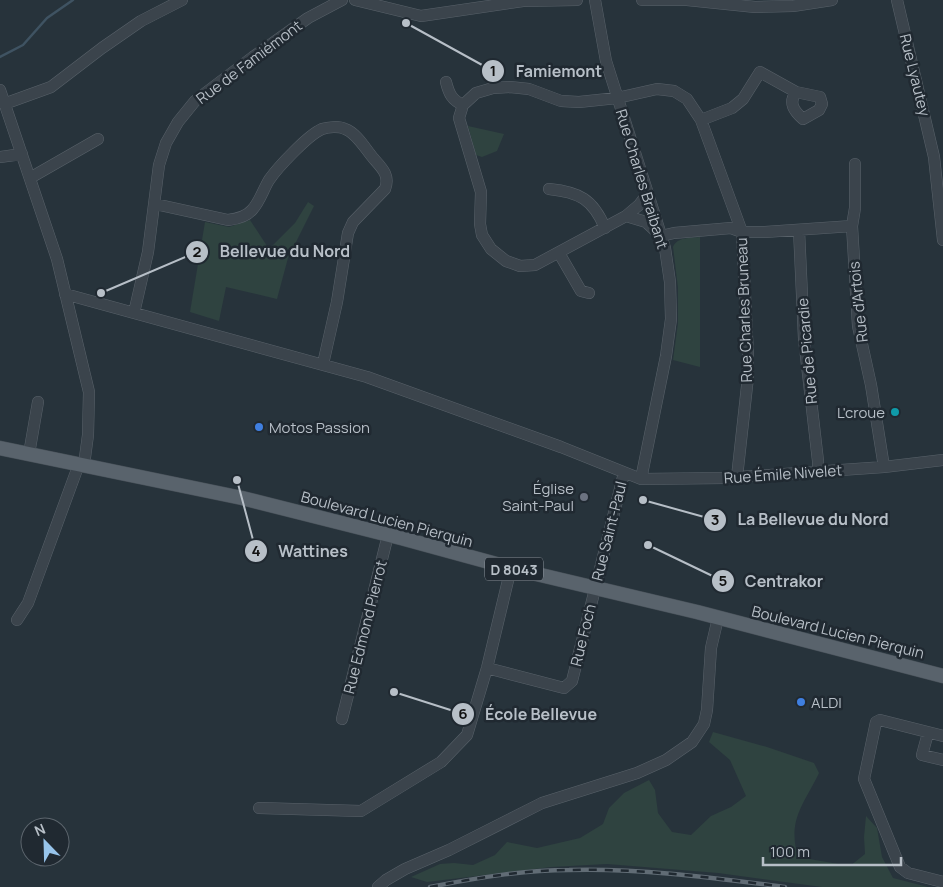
<svg xmlns="http://www.w3.org/2000/svg" width="943" height="887" viewBox="0 0 943 887" font-family="Manrope,sans-serif">
<rect width="100%" height="100%" fill="#27333b"/>
<path fill="#2f4340" d="M468,126L504,134L497,151L482,157L476,155Z
M308,202L314,206L288,258L277,299L226,287L219,321L190,312L205,222L229,227L250,220L269,249L295,223Z
M700,237V367L673,360L678,323V288L673,247C677,237 690,238 700,237Z
M713,732L767,747L814,763L819,773C804,804 787,820 798,857L850,866L865,854L864,837L866,816L877,828L882,857L893,878L928,887H822L718,873L607,864L551,867L427,882L411,877L440,864L454,863L473,865L495,855L507,842L537,848L580,838L603,824L609,808L624,793L649,780L655,790L658,813L672,832L691,835L711,816L731,807L746,796L730,760L709,742Z"/>
<g fill="none" stroke-linecap="round" stroke-linejoin="round">
<path stroke="#3f5362" stroke-width="2.5" d="M0,57L23,45L47,18L73,0"/>
<defs>
<path id="minor" d="M355,0L421,16L523,1L577,0
M595,0L606,61L656,219L665,248L670,282L671,319L666,356L641,479
M642,0H687L755,7L793,6L832,0
M897,0L934,157L943,240
M446,82C449,94 452,100 463,105
M0,90L57,259L89,392L88,435L84,465
M4,104L51,87L102,48L141,21L182,0
M701,120L732,108L743,99L760,72L796,92C788,103 794,111 803,119L819,110L822,104L820,97L796,92
M0,157L22,154
M855,164V208L852,226L858,326L871,385L884,467
M30,178L98,139
M549,189C579,192 593,199 605,228
M155,204L228,220C237,219 246,217 252,210C260,201 263,190 269,180C278,167 308,135 322,129C328,127 339,126 345,129C357,133 366,150 374,159C383,169 390,176 385,189L353,222L348,233L337,302L323,364
M626,216L639,205L648,193
M799,230L804,339L818,461V472
M559,253L581,291L589,293
M65,294L367,377L561,447L641,479L725,478L884,467L943,460
M134,313L148,252L159,165L166,143L178,122L195,101L253,57L308,18L342,0
M29,454L38,402
M737,477L748,377V355L742,232L701,120L687,99L674,91L657,89L617,98L579,102L561,101L529,89L510,87L493,88L476,93L463,105L459,118L481,192L480,224L482,235L491,249L506,261L520,266L535,265L626,216L646,222L661,236L674,233L731,228L742,232H765L852,226
M17,620L28,603L79,464
M487,668L564,688L572,681L624,473
M342,719L388,535
M928,733L922,755L943,760
M943,736L880,720L876,722L864,779L900,867L908,873L943,882
M259,808L361,811L441,762L467,735L487,668L511,568
M378,887L386,880L405,869L449,850L542,803L637,773L666,760L692,742L704,724L707,710L711,648L718,618"/>
<path id="major" d="M0,448L242,498L401,538L511,568L697,612L943,676"/>
</defs>
<use href="#minor" stroke="#59626a" stroke-width="12"/>
<use href="#major" stroke="#475058" stroke-width="15"/>
<use href="#minor" stroke="#3b444c" stroke-width="11"/>
<use href="#major" stroke="#59636c" stroke-width="14"/>
<defs>
<path id="rail" d="M430,887C476,878 523,870 569,870C642,868 714,878 785,887"/>
</defs>
<use href="#rail" stroke="#616c75" stroke-width="4.5"/>
<use href="#rail" stroke="#202931" stroke-width="2.5" stroke-dasharray="8" stroke-linecap="butt"/>
</g>
<circle fill="#0f9aa8" stroke="#202931" stroke-width="2" cx="895" cy="412" r="5"/>
<g fill="#3f7fe0" stroke="#202931" stroke-width="2">
<circle cx="259" cy="427" r="5"/>
<circle cx="801" cy="702" r="5"/>
</g>
<circle fill="#6b7280" stroke="#202931" stroke-width="2" cx="584" cy="497" r="5"/>
<g text-anchor="middle" dominant-baseline="central" stroke-width="5" stroke-linejoin="round" paint-order="stroke">
<rect fill="#202931" stroke="#8a929a" stroke-width="1" x="485" y="557.5" width="58" height="23" rx="4"/>
<g font-size="14" font-weight="bold" fill="#b7bfc7">
<text x="514" y="569">D 8043</text>
</g>
<g font-size="15" fill="#b7bfc7" stroke="#202931">
<text transform="translate(249 62) rotate(-37)">Rue de Famiémont</text>
<text transform="translate(915 75) rotate(76)">Rue Lyautey</text>
<text transform="translate(642 179) rotate(73)">Rue Charles Braibant</text>
<text transform="translate(858 302) rotate(-96)">Rue d'Artois</text>
<text transform="translate(744 310) rotate(-92)">Rue Charles Bruneau</text>
<text transform="translate(807 351) rotate(-95)">Rue de Picardie</text>
<text transform="translate(783 474) rotate(-4)">Rue Émile Nivelet</text>
<text transform="translate(387 519) rotate(15)">Boulevard Lucien Pierquin</text>
<text transform="translate(609 531) rotate(-76)">Rue Saint-Paul</text>
<text transform="translate(365 627) rotate(-76)">Rue Edmond Pierrot</text>
<text transform="translate(838 632) rotate(14)">Boulevard Lucien Pierquin</text>
<text transform="translate(583 635) rotate(-76)">Rue Foch</text>
</g>
<g font-size="15" fill="#b7bfc7" stroke="#202931" text-anchor="end">
<text x="885" y="412">L'croue</text>
<text x="269" y="427" text-anchor="start">Motos Passion</text>
<text x="574" y="488">Église<tspan x="574" dy="17">Saint-Paul</tspan></text>
<text x="811" y="702" text-anchor="start">ALDI</text>
</g>
</g>
<path fill="none" stroke="#b7bfc7" stroke-width="2" d="M406 23L493 71M101 293L197 252M643 500L715 520M237 480L256 551M648 545L723 581M394 692L463 714"/>
<g fill="#b7bfc7" stroke="#202931" stroke-width="2">
<circle cx="406" cy="23" r="5"/>
<circle cx="101" cy="293" r="5"/>
<circle cx="643" cy="500" r="5"/>
<circle cx="237" cy="480" r="5"/>
<circle cx="648" cy="545" r="5"/>
<circle cx="394" cy="692" r="5"/>
<circle cx="493" cy="71" r="12"/>
<circle cx="197" cy="252" r="12"/>
<circle cx="715" cy="520" r="12"/>
<circle cx="256" cy="551" r="12"/>
<circle cx="723" cy="581" r="12"/>
<circle cx="463" cy="714" r="12"/>
</g>
<g font-size="15" text-anchor="middle" font-weight="bold" fill="#111">
<text x="493" y="76">1</text>
<text x="197" y="257">2</text>
<text x="715" y="525">3</text>
<text x="256" y="556">4</text>
<text x="723" y="586">5</text>
<text x="463" y="719">6</text>
</g>
<g font-size="16" text-anchor="middle" font-weight="bold" fill="#b7bfc7" stroke="#202931" stroke-width="5" stroke-linejoin="round" paint-order="stroke">
<text x="559" y="77">Famiemont</text>
<text x="285" y="257">Bellevue du Nord</text>
<text x="813" y="525">La Bellevue du Nord</text>
<text x="313" y="557">Wattines</text>
<text x="784" y="587">Centrakor</text>
<text x="541" y="720">École Bellevue</text>
</g>
<g transform="translate(45 842) rotate(337)"><circle r="24" fill="#202931" stroke="#5c656d"/>
<path d="M0-4L9 19L0 12L-9 19Z" fill="#97c4eb"/>
<text y="-8" font-size="14" font-weight="bold" text-anchor="middle" fill="#b7bfc7">N</text>
</g>
<path d="M763 857v8h138v-8" fill="none" stroke="#b7bfc7" stroke-width="2.5"/>
<text x="770" y="857" font-size="15" fill="#b7bfc7" stroke="#202931" stroke-width="4" paint-order="stroke">100 m</text>
</svg>
